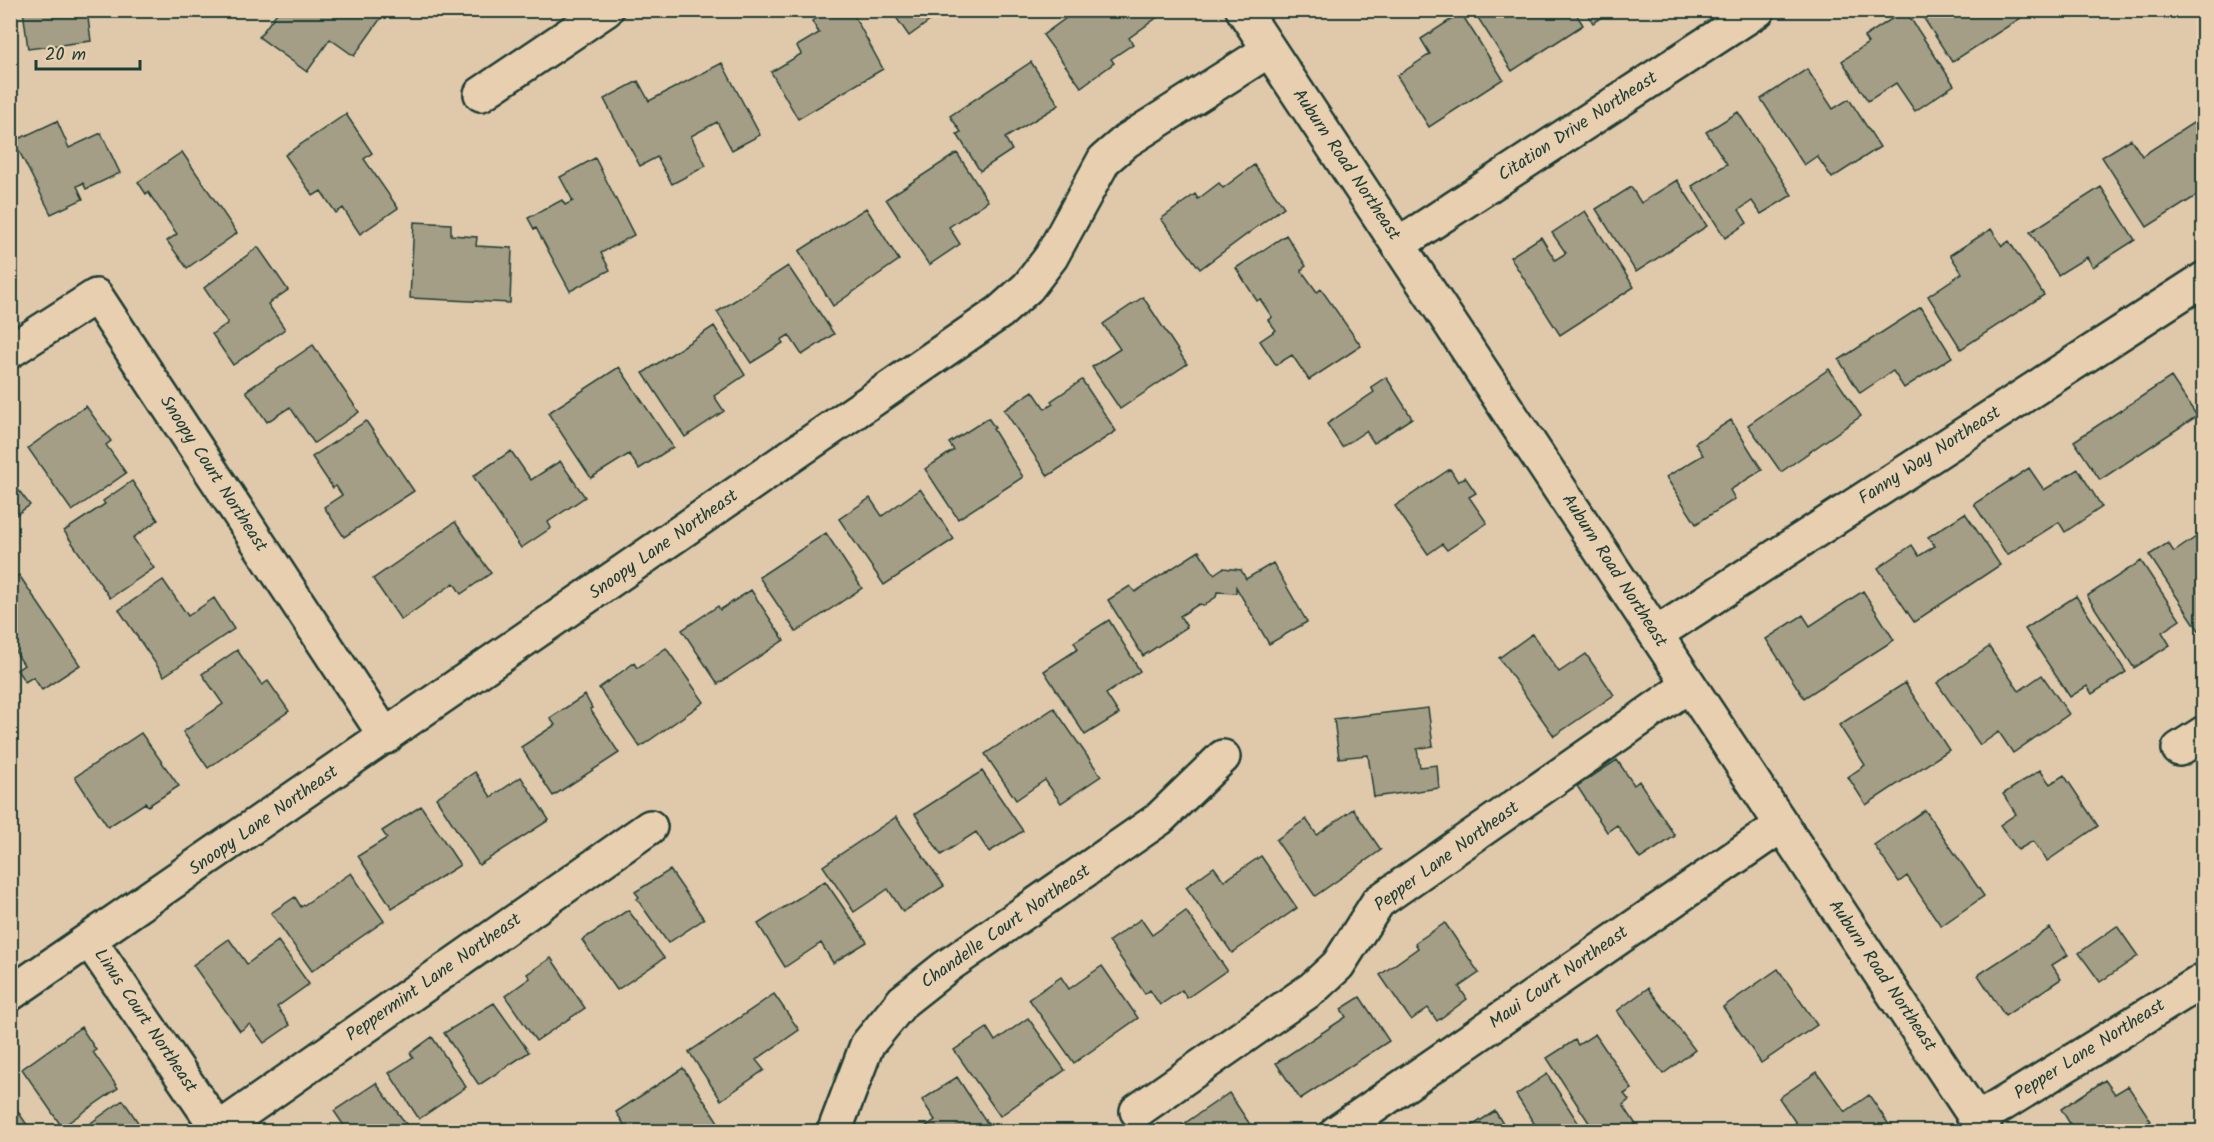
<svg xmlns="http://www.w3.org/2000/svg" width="2214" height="1142" viewBox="0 0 2214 1142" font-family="Kalam,sans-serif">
<rect width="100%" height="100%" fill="#e0c9ab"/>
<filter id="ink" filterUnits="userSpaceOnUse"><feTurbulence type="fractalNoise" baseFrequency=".0167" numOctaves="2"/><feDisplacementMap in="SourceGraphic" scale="12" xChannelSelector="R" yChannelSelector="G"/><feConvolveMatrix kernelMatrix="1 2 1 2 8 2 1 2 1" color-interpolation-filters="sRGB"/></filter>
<g filter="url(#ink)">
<path fill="#a49e86" stroke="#1f3d34" stroke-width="1.5" d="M23,10H87L91,41L28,49Z
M279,10H370L381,18L354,56L330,39L307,72L259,37Z
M831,10H851L883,69L798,119L771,72L801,54L797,46L819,33L812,21Z
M891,10H945L909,36Z
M1077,10H1155L1159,16L1129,38L1133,44L1111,59L1114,63L1081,87L1043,35Z
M1473,10H1574L1583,25L1512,71Z
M1585,10H1612L1593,23Z
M1905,10L1954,85L1915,111L1896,83L1868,101L1842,61L1868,43L1864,37Z
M1926,10H2020L2024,16L1952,62L1921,14Z
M1461,13L1503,79L1429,127L1397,76L1430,54L1421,39Z
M1031,62L1059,105L1005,138L1012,150L980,171L957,134L961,132L950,116Z
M722,63L760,135L732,150L717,122L691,136L706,166L672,184L657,157L640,166L604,99L638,81L649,101Z
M1807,69L1833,109L1849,99L1880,147L1832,178L1817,156L1804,165L1761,99Z
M1738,112L1792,195L1761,214L1752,201L1739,210L1747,223L1725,238L1692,186L1727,164L1706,132Z
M346,114L372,153L364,159L398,208L360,234L343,208L336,213L321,191L313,196L285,155Z
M57,121L69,148L101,133L120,173L86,189L83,183L77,186L83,199L51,214L14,141Z
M2196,121L2204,133V191L2147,227L2102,157L2131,139L2142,156Z
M182,152L237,233L187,268L167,241L177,234L148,192L146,194L138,182Z
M957,153L988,201L949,227L960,244L929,265L886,199Z
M595,158L634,235L601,253L610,270L570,291L536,228L534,229L528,218L562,200L565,205L573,201L560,177Z
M1254,165L1284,207L1200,269L1161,219L1195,194L1198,199L1219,183L1223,188Z
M1677,180L1707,226L1636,272L1596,209L1631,187L1641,203Z
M2101,187L2135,240L2093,267L2087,257L2058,275L2030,232Z
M866,208L899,260L833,306L799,251Z
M1585,211L1634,287L1560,335L1510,257L1541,237L1555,260L1566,253L1552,233Z
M414,222L451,224V235L477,237L476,246L512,248L510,303L410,298Z
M1991,229L2002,246L2009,241L2044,295L1961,349L1928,296L1962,273L1950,255Z
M1286,235L1306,266L1301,270L1317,292L1321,289L1361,346L1309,380L1292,355L1276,365L1260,341L1276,330L1268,320L1272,317L1260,299L1257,301L1236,268Z
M258,247L288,290L268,304L285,329L233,365L212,334L228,323L204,288Z
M788,266L834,334L802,355L789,335L781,340L783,343L751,363L717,312Z
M1143,297L1187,364L1120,409L1092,367L1120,349L1103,324Z
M1921,307L1952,357L1904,388L1893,371L1860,393L1839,360Z
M714,326L745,375L714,396L724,411L685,437L643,373Z
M313,345L359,412L314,443L290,407L267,422L246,391Z
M619,367L673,447L639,469L629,454L591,478L548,413Z
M1829,369L1861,416L1781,472L1748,425Z
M1386,377L1412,418L1374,443L1366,431L1342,447L1327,424L1374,392L1371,387Z
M2171,377L2197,416L2100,480L2074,441Z
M1082,380L1116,431L1048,476L1004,410L1033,391L1045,409L1053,404L1051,401Z
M86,406L111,441L106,445L126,473L72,511L28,448Z
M988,418L995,428L993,429L1023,477L958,519L925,469L954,450L949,443Z
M1731,420L1762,470L1730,490L1735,499L1696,524L1666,477L1703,455L1695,443Z
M366,421L414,491L344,537L324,507L342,495L336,486L333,488L312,457Z
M511,451L531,480L560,461L585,497L548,522L551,528L521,548L473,476Z
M2029,468L2044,490L2078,469L2102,507L2065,532L2059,522L2007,555L1974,504Z
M1450,469L1458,482L1465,477L1476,493L1469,497L1487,523L1447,550L1442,544L1428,554L1395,506Z
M10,479L30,505L10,519Z
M132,481L158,520L133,538L154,568L110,598L64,531L105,504L103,501Z
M920,489L954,539L884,585L839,519L870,498L882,516Z
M1965,513L2000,565L1914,622L1878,568L1912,545L1919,556L1935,546L1928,537Z
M455,522L491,573L461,594L454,583L401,620L373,579Z
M826,533L862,588L796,632L759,577Z
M2199,535L2204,542V638L2149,555L2168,543L2174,552Z
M1199,551L1214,574L1223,568L1241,570L1246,579L1273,563L1307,622L1269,644L1236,587V593L1217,592L1216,597L1204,605L1199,604L1180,616L1187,627L1143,656L1108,600L1130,586L1135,592Z
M2141,561L2180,620L2162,632L2170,645L2134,668L2087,596Z
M19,575L80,665L42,690L33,677L25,682L17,670L24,665L10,643V581Z
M163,580L188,616L214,598L234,629L164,676L119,610Z
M751,590L784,640L718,684L682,630L718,606L720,610Z
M1863,591L1894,640L1804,698L1766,639L1803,615L1810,626Z
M2076,596L2126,672L2092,694L2087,686L2070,697L2025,629Z
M1109,620L1140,671L1106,694L1119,714L1085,735L1044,671L1078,649L1074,642Z
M1532,634L1559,672L1586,654L1614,695L1554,736L1499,658Z
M1989,647L2019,691L2042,675L2069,714L2013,753L1999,732L1980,745L1937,683Z
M666,648L704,702L640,747L599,688L634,663L637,668Z
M237,650L262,685L268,681L289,711L208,768L183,732L223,704L202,674Z
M1905,683L1949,750L1866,805L1848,777L1865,765L1839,725Z
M585,695L592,708L590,709L619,753L553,796L521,747L555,725L550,718Z
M1054,708L1101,776L1061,803L1045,780L1016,800L985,754Z
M1428,708L1433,746L1417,749L1420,767L1437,765L1439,788L1374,797L1368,755L1339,758L1334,719Z
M141,733L179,786L148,806L145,803L108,827L75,777Z
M1617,760L1634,785L1639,781L1675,836L1640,859L1617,825L1607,832L1577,786Z
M2040,770L2050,784L2064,775L2098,826L2047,861L2033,841L2018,850L2000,825L2016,814L2003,794Z
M982,771L1023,831L989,852L976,832L941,855L915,814Z
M475,772L491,797L521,777L549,820L479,865L436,798Z
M421,806L460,865L392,908L358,856L387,838L382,831Z
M1353,809L1381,850L1315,896L1276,840L1306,819L1317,835Z
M1925,810L1984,896L1941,926L1907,876L1899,882L1874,845Z
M896,817L944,886L903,912L888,889L854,912L823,866Z
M1261,856L1297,908L1232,953L1186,887L1214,867L1224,881Z
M670,870L704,919L668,943L637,899L639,897L635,892Z
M351,873L384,921L312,971L271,913L295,897L301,907Z
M825,881L867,942L833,963L821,943L785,967L758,924Z
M628,910L664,958L617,990L582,940Z
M1186,911L1227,970L1187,998L1182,990L1160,1005L1150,990L1145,994L1109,941L1141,919L1152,935Z
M1445,923L1479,973L1459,987L1467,999L1437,1021L1428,1008L1411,1020L1380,975L1418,948L1415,943Z
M2117,926L2138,956L2100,982L2079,953Z
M2050,928L2068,955L2052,965L2061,979L2005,1016L1978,975Z
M229,939L247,964L278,941L309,984L277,1007L290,1025L264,1043L250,1024L240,1031L193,965Z
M551,958L585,1008L536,1041L505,996L530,978L527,974Z
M1102,966L1138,1018L1074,1063L1029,999L1061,977L1069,989Z
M1778,969L1817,1025L1761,1063L1723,1007Z
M1648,988L1695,1050L1663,1074L1617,1011Z
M774,994L799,1030L756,1060L764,1070L721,1100L689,1052Z
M1360,997L1389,1041L1300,1099L1276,1063L1346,1017L1341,1009Z
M494,1003L529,1052L479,1085L444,1033Z
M1028,1018L1065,1070L1000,1116L954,1050L987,1028L995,1041Z
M81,1027L96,1050L93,1052L118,1088L62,1127L22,1069Z
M1595,1034L1632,1089L1624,1094L1629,1100L1623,1105L1641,1132H1595L1547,1058L1575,1040L1578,1045Z
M432,1037L466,1087L419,1119L389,1073L413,1057L410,1053Z
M683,1068L718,1122L703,1132H629L616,1112Z
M1817,1072L1845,1112L1869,1095L1894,1132H1802L1779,1098Z
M1547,1074L1584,1132H1521L1534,1123L1516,1095Z
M957,1077L993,1132H918L935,1120L922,1100Z
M2105,1080L2115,1094L2128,1086L2151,1121L2138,1129L2140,1132H2075L2061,1109Z
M376,1083L412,1132H338L345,1127L334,1111Z
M1229,1093L1255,1132H1172Z
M10,1100L32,1132H10Z
M123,1100L141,1127L144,1125L149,1132H78Z
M1495,1111L1508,1132H1464V1131Z"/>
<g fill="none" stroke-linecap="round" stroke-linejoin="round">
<defs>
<path id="minor" d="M481,94L606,10
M1399,244L1758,10
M10,351L96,296L386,737
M1656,634L2204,279
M2179,749L2204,733
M90,941L220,1132
M10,994L1000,312L1028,287L1051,257L1104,160L1126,141L1269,50
M1137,1111L1313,988L1338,965L1378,902L1689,685
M1977,1120L2204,980
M219,1129L650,827
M834,1132L867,1045L903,1001L946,967L1159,819L1223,757
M1337,1132L1782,825"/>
<path id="tertiary" d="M1243,10L1985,1132"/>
</defs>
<use href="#minor" stroke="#1f3d34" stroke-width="38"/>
<use href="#tertiary" stroke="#1f3d34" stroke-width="38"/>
<use href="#minor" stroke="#e8cfb0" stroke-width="33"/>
<use href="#tertiary" stroke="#e8cfb0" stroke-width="33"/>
</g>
</g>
<g text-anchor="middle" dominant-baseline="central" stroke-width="4.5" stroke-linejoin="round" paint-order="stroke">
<g font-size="18" fill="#1f3d34" stroke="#e8cfb0">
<text transform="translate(1578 127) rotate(-33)">Citation Drive Northeast</text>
<text transform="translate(1346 165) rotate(56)">Auburn Road Northeast</text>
<text transform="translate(1930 456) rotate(-33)">Fanny Way Northeast</text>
<text transform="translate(213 474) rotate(57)">Snoopy Court Northeast</text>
<text transform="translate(664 545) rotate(-35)">Snoopy Lane Northeast</text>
<text transform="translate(1614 571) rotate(57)">Auburn Road Northeast</text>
<text transform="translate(264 821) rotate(-35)">Snoopy Lane Northeast</text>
<text transform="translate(1447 857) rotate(-36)">Pepper Lane Northeast</text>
<text transform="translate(1006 927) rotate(-35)">Chandelle Court Northeast</text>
<text transform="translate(1882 976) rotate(56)">Auburn Road Northeast</text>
<text transform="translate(434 978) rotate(-35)">Peppermint Lane Northeast</text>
<text transform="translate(1559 978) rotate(-35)">Maui Court Northeast</text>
<text transform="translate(145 1021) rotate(56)">Linus Court Northeast</text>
<text transform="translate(2090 1050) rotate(-32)">Pepper Lane Northeast</text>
</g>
</g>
<rect width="2214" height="1142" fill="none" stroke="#e8cfb0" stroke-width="36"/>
<rect x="18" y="18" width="2178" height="1106" fill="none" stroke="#1f3d34" stroke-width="2" filter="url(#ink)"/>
<path d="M36 60v9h104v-9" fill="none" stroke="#1f3d34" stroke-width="3"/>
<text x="45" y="60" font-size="18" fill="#1f3d34" stroke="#e8cfb0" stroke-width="4.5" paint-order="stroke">20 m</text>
</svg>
